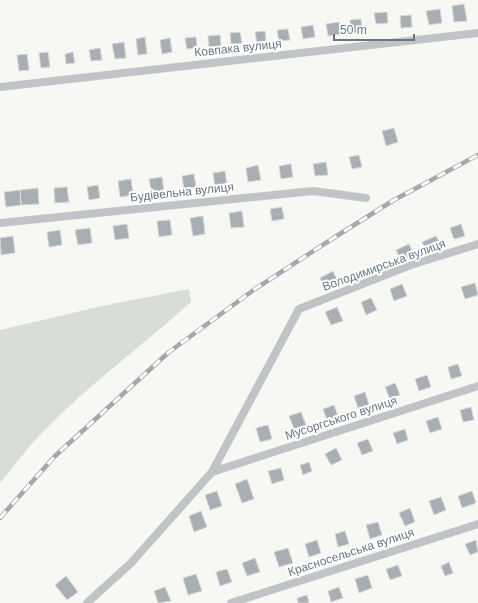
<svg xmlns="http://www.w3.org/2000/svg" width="478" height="603" viewBox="0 0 478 603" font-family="Helvetica,sans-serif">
<rect width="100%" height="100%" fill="#f7f7f4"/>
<path fill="#d8ddd5" d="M189,289L191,302C142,346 88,385 43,432C27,448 14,466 0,483V330L102,306Z"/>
<path fill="#a8afb4" stroke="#d8d8d6" d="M464,4L467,21L454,22L452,6Z
M440,9L442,23L429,25L426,11Z
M387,12L388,23L376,24L374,13Z
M411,15L412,27L401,28L400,16Z
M361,19L362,32L351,33L350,20Z
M339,22L341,34L328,36L326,24Z
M313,25L315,37L303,39L301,27Z
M288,29L290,40L279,41L277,30Z
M265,31L266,42L257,43L255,32Z
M240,32L242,43L231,44L230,33Z
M220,35L221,46L209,47L208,36Z
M145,37L147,54L138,55L136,39Z
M196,37L197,48L187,49L185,38Z
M170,38L172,52L162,54L160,40Z
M124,42L126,58L115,59L112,44Z
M100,48L102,60L91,61L89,50Z
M48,52L50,67L41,68L39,53Z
M73,52L75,63L66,64L65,54Z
M27,54L29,70L19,71L17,55Z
M394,128L398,142L386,146L382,131Z
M359,155L362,167L352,169L349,157Z
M326,162L328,175L315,176L313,164Z
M291,164L293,177L281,179L279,166Z
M258,165L261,180L248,182L246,168Z
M225,171L227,185L215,187L213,173Z
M194,174L196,187L184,189L182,176Z
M162,177L164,192L152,194L149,179Z
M131,179L133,195L120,197L118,181Z
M98,185L100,198L89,200L87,187Z
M67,187L69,202L55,203L54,188Z
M38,188L39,204L21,205L20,190Z
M20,190L21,205L6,207L4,192Z
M282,207L284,219L272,221L270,209Z
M242,211L244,227L231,228L229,213Z
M203,216L205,234L193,236L190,218Z
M170,220L172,235L159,237L157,221Z
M127,224L129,238L115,240L113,226Z
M461,224L465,236L454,239L450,228Z
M90,228L92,243L78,245L75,230Z
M60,230L62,245L49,247L47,232Z
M13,236L15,253L1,255L0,238Z
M436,236L441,246L427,252L422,242Z
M409,244L414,255L401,261L396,250Z
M333,271L338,282L325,289L320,278Z
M475,283L478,295L465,299L461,287Z
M402,284L407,296L394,301L390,289Z
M371,298L377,310L366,315L361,302Z
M337,307L343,321L331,325L325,312Z
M458,364L462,376L451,379L448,367Z
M427,375L431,387L419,391L415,379Z
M395,383L400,395L390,399L385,387Z
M365,392L369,405L358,408L354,396Z
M334,405L338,416L327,420L323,409Z
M471,407L474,420L463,422L460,410Z
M301,412L306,425L294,429L289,416Z
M438,417L442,429L430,433L426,421Z
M268,425L272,439L260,442L256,428Z
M405,429L408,440L397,444L393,433Z
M368,439L373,451L362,455L357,443Z
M336,448L342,460L331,465L325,454Z
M309,462L312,471L303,475L300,465Z
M281,468L284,480L272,484L268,471Z
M247,479L254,499L242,503L235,484Z
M217,491L222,506L210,510L205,495Z
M472,491L476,503L462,508L458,496Z
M441,497L446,510L434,515L429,501Z
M410,508L415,522L405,526L399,513Z
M201,511L207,527L194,532L189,516Z
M378,522L382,535L370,539L366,525Z
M345,531L349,544L338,547L335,534Z
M317,540L321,553L309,557L305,544Z
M476,540L478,552L470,555L465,544Z
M288,548L293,563L279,567L274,552Z
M255,558L260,572L247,576L242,563Z
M449,562L453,573L445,576L441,566Z
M398,565L402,576L390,580L386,569Z
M227,569L232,582L220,586L216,572Z
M196,574L202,591L188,595L183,578Z
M368,575L372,588L359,593L355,579Z
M66,576L78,592L67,600L55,585Z
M165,587L171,601L158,603L154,591Z
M339,587L343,598L331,602L328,591Z
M307,595L309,603H298L297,598Z"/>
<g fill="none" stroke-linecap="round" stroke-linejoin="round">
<path stroke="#c0c4c7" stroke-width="8" d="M0,87L478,33
M0,223L313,191L366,198
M212,472L478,386
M87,603L131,563L212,472L299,309L411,265L478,244
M231,603L478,524"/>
<defs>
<path id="rail" d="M0,518L55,456L169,352L255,289L335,237L394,200L478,155"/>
</defs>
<use href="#rail" stroke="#a2a8ac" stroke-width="4.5"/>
<use href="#rail" stroke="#fff" stroke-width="3" stroke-dasharray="9" stroke-linecap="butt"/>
</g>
<g text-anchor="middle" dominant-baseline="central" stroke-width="4" stroke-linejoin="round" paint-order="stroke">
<g font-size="12" fill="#687783" stroke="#fff">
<text transform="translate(238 48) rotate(-6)">Ковпака вулиця</text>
<text transform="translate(182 192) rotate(-6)">Будівельна вулиця</text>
<text transform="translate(384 265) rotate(-20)">Володимирська вулиця</text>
<text transform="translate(341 418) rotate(-18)">Мусоргського вулиця</text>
<text transform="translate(351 552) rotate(-18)">Красносельська вулиця</text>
</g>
</g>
<path d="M334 34v6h80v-6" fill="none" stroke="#687783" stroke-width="2"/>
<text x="340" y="34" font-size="12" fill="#687783" stroke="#ffffff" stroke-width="3" paint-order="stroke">50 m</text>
</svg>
